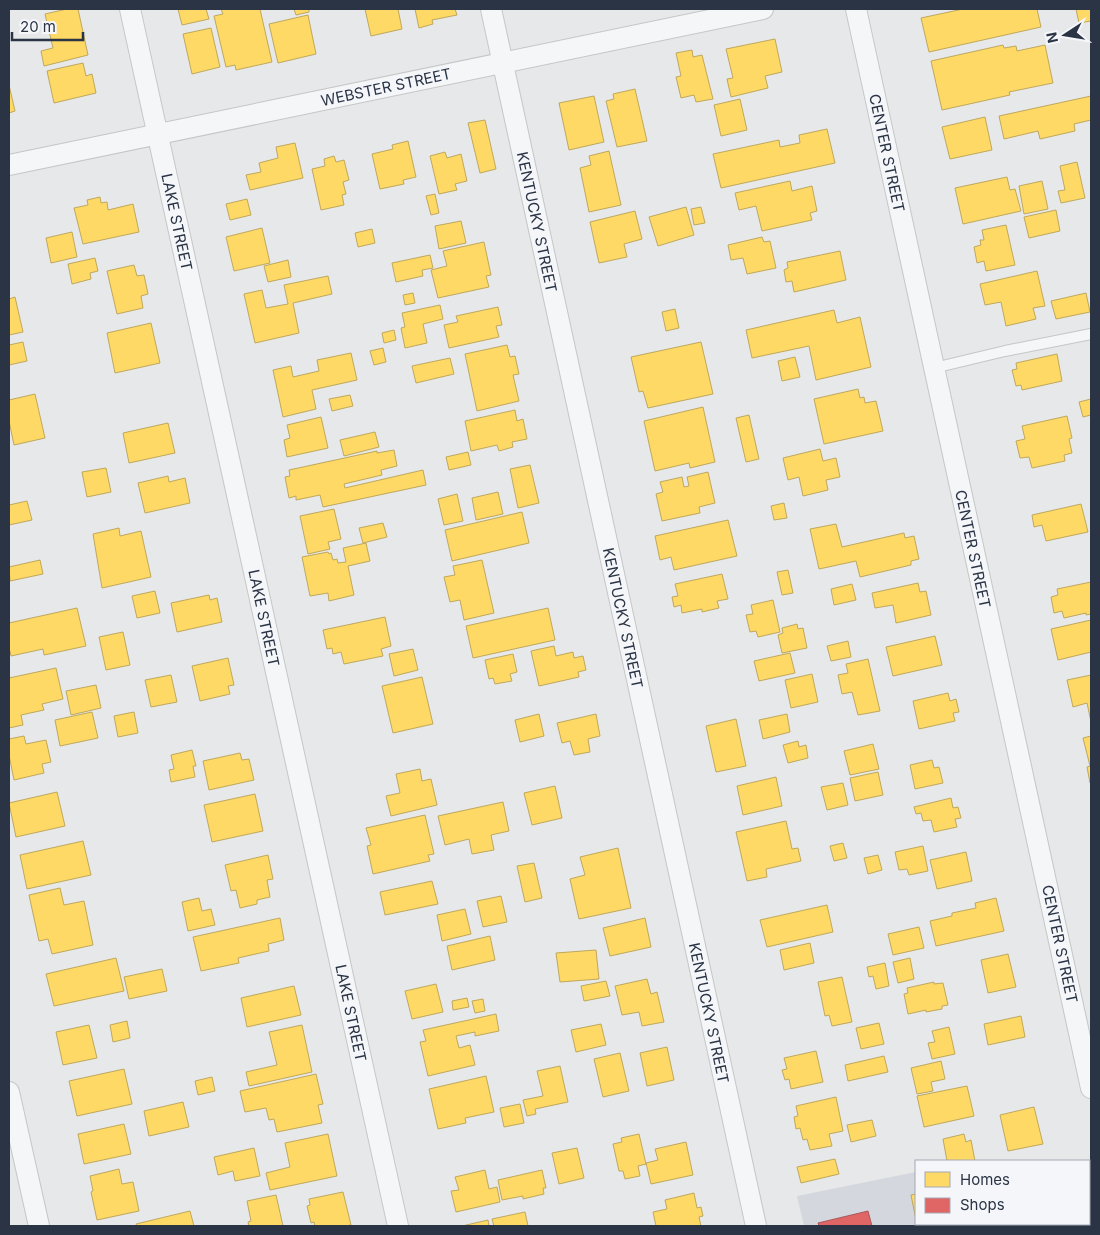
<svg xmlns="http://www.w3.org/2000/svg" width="1100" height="1235" viewBox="0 0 1100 1235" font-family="Inter,sans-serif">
<rect width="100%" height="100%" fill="#e6e8ea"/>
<path fill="#d4d7dd" d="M916,1172V1224H952V1226H804L797,1196Z"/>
<path fill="#ffd966" stroke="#bfa85c" d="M67,9H78L88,55L44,66L41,51L53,48L45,14Z
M178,9H206L209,19L182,25Z
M221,9H260L272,62L236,70L235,65L226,67L214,16L223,14Z
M294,9H309V12L296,15Z
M365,9H398L402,29L371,36Z
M415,9H455L457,15L432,20L433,24L419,28Z
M963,9H1037L1041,27L929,52L921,18Z
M1076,9H1091V21L1079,23Z
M308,15L316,54L278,63L269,24Z
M211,28L220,67L192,74L183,34Z
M775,39L782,72L765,76L768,88L731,97L727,79L733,78L726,49Z
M1003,45L1004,48L1016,46L1017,51L1045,45L1053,83L1009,92L1010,95L942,110L931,61Z
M692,50L693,57L702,55L713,99L696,102L694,95L681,98L676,77L681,76L676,53Z
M83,63L86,76L92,74L96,93L54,103L47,71Z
M9,85L15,111L9,113Z
M635,89L647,141L617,147L606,101L614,99L613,94Z
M594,96L604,142L569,150L559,103Z
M1091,96V120L1074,124L1075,131L1040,139L1038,131L1004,139L999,116Z
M740,99L747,130L721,136L714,105Z
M985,117L992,150L950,159L942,127Z
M485,120L496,169L480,173L468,123Z
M827,129L835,163L721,188L713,154L779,140L780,147L800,143L799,135Z
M408,141L416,177L403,180L404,184L380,189L372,154L393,149L392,145Z
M295,143L303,178L250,190L246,175L261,172L259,163L278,158L276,147Z
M609,151L621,205L589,212L580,168L591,165L589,156Z
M445,152L447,158L461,154L467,181L455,184L457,190L439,194L430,156Z
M334,156L336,162L344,160L349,180L343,182L346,194L342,195L344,205L321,210L312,169L325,166L324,159Z
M1077,162L1085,198L1061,203L1058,191L1065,190L1060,166Z
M1007,177L1010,190L1015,189L1021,211L963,224L955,188Z
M790,181L792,191L812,186L817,211L810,213L812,220L762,231L756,206L739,210L735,193Z
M1042,181L1048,209L1024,214L1019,186Z
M435,194L439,213L431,215L426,196Z
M100,197L101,203L107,202L108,210L133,204L139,232L83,244L74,208L88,205L87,200Z
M247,199L251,215L230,220L226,204Z
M686,207L694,235L658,246L649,217Z
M701,207L705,223L694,225L691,209Z
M1056,210L1060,231L1029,238L1024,217Z
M635,211L642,239L624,244L627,257L599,263L590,222Z
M461,221L466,243L439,249L435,226Z
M1006,225L1015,265L986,271L984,261L977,263L974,247L981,245L980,240H984L982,230Z
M262,228L270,263L234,271L226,237Z
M372,229L375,243L358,247L355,233Z
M72,232L77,257L51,263L46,238Z
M762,237L764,242L770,241L776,268L747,274L743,258L731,260L728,245Z
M484,242L491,275L486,276L489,287L438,298L431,270L447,266L443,251Z
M840,251L846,280L794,292L792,281L786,282L784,270L788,268L787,262Z
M430,255L433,268L422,270L423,276L396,282L392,263Z
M95,258L98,271L90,273L91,279L72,284L68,264Z
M288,260L291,277L268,282L264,266Z
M134,265L137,276L144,275L148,294L141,296L143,308L117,314L107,271Z
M1037,271L1045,306L1033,308L1036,319L1006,326L1001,302L985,305L980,284Z
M328,276L332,294L293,303L299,333L255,343L244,294L262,290L266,308L288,304L284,285Z
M413,293L415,303L405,305L403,295Z
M1086,293L1090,312L1056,319L1051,301Z
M15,297L23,332L9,335V299Z
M440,305L443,319L423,324L427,343L405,348L401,328L405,327L402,313Z
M498,307L502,325L496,326L499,337L449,348L444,325L458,322L456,316Z
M675,309L679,328L666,331L662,312Z
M834,310L837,323L860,317L871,367L816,380L809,346L752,358L746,330Z
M151,323L160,363L115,373L107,333Z
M394,330L396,340L384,343L382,333Z
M23,342L27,361L9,365V345Z
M701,342L713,394L648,408L643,391L639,392L631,357Z
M507,345L510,357L515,356L519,374L513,375L519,401L477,411L465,354Z
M383,348L386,362L374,365L370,351Z
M351,353L357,380L312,390L316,409L283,417L273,370L291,366L293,377L319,371L317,360Z
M1057,354L1062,381L1022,390L1021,385L1016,386L1012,370L1017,369L1016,363Z
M795,357L800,377L782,381L778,361Z
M450,358L454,374L416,383L412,366Z
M858,389L860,398L864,397L865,403L876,401L883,431L824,444L814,399Z
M35,394L45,438L14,445L9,421V400Z
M350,395L353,406L332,411L329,399Z
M1091,399V415L1083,417L1079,402Z
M703,407L715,462L690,468L689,463L655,471L644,421Z
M515,410L517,421L523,419L527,439L512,442L513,447L499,451L497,445L471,451L465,421Z
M749,415L759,459L746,462L736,418Z
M1067,416L1072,438L1069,439L1072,453L1064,455L1065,461L1032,468L1029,457L1020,458L1016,441L1025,439L1022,426Z
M321,417L328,448L287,457L284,440L290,438L287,425Z
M168,423L175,453L129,463L123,433Z
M375,432L379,447L344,456L340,440Z
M820,449L823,461L836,458L840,477L826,480L828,490L803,496L799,477L788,480L783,458Z
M394,450L397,466L381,470L382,475L344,484L345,488L423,470L426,485L323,507L320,495L296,500V496L289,498L285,477L290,476L289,470L377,451V453Z
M468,452L471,465L449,470L446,457Z
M530,465L539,503L518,508L510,469Z
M106,468L111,492L87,497L82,472Z
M708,472L715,503L699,507L700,513L662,521L656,494L663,492L660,482L682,477L684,487L689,486L687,477Z
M168,476L169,482L185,478L190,503L145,513L138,483Z
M498,492L503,514L476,520L472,498Z
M457,494L463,521L444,525L438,499Z
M27,501L32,520L9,525V505Z
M784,503L787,518L774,520L771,506Z
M1081,504L1088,532L1046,541L1042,525L1034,527L1032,515Z
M334,509L341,539L328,542L330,549L308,554L300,516Z
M522,512L529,543L452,561L445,530Z
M728,520L737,556L674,570L671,557L660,560L655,536Z
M383,523L387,537L363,543L359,528Z
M836,524L842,547L904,533L905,538L914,536L919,559L911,561V565L860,577L856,561L819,569L810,529Z
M119,528L120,536L141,531L151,577L102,588L93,534Z
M366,543L370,561L348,566L354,595L329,601L328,593L310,596L302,557L328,552L329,554L331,553L333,560L337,559L338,563L346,562L343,548Z
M40,560L43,574L10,581L9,567Z
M482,560L494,613L464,620L460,600L450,602L444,577L455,575L453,566Z
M788,570L793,593L782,595L777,572Z
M722,574L728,599L717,601L719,608L702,612V609L682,613L681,605L674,607L672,597L678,596L675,584Z
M1091,582V614L1086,615V613L1064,618L1062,611L1054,613L1051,597L1058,595L1057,589Z
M918,583L920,592L926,591L931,615L896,623L893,605L875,608L872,593Z
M852,584L856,600L834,605L831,589Z
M155,591L160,613L137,618L132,596Z
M209,595L210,600L217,598L222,622L177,632L171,603Z
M773,600L780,632L758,637L756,631L750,632L746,615L753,614L751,605Z
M77,608L86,646L44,655L43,649L11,656L10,651H9V623Z
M548,608L555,640L473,658L466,626Z
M385,617L391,646L381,649L383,656L344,664L341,652L333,654L332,648L327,649L323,630Z
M1091,620V652L1058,660L1051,629Z
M797,624L798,629L803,628L807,648L782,653L778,635L783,633L782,628Z
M123,632L130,665L106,670L99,637Z
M935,636L942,665L893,676L886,647Z
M848,641L851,657L831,661L827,646Z
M554,646L556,656L573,652L574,658L583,656L586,670L578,672L579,677L539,686L531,651Z
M413,649L418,670L394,676L389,654Z
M790,653L795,673L759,681L754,661Z
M513,654L517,672L510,674L512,681L495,684L493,678L489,679L485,660Z
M228,658L234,685L228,686L230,694L200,701L192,666Z
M868,659L880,711L858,715L852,692L842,694L838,675L848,673L846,664Z
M56,668L63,699L42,704L44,710L21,715L23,725L9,728V678Z
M812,674L818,702L791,708L785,680Z
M171,675L177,702L151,707L145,680Z
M1091,675V722L1087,703L1073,707L1067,680Z
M422,677L433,724L393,733L382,686Z
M96,685L101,708L71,715L66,691Z
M948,693L950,701L956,699L959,712L953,713L955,721L919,729L913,701Z
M92,712L98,738L60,746L55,720Z
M134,712L138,733L118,737L114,716Z
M539,714L544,736L520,742L515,720Z
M596,714L600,736L588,739L590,752L574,755L570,741L562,743L557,723Z
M787,714L790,732L763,739L759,720Z
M736,719L746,766L716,772L706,726Z
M24,736L26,744L46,740L51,762L42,764L44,773L14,780L9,755V739Z
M1091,736V783H1090L1087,767L1090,766L1083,738Z
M798,741L799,747L806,745L808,758L788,763L783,745Z
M873,744L879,769L850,775L844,751Z
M192,750L196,766H193L195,777L171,782L169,770L174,769L171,755Z
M240,753L242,760L249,759L254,780L209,790L203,761Z
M932,760L934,768L939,767L943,783L915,789L910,765Z
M420,769L422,781L431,779L437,805L391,816L386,796L400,793L396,774Z
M878,772L883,795L855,801L850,778Z
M776,777L782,806L743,815L737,786Z
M843,783L848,805L827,810L821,787Z
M555,786L562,818L532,825L524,793Z
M57,792L65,826L16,837L9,803Z
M255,794L263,831L212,842L204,805Z
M951,798L953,808L958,807L961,818L955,819L957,827L934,832L931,820L923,821L921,813L916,814L914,807Z
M503,802L509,831L491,835L494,850L472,854L469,839L445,845L438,816Z
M425,815L434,854L428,855L430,861L373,874L367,846L371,845L366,828Z
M786,821L792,849L798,848L801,861L766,869L767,877L747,881L736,832Z
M83,841L91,875L27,889L20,855Z
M843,843L847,858L834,861L830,846Z
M923,846L928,871L909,875L907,869L899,870L895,852Z
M618,848L631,908L579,919L570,879L585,875L580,857Z
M966,852L972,881L937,889L930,860Z
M268,855L273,879L267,880L270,897L257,900V904L240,908L236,890L231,891L225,865Z
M878,855L882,870L868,874L864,858Z
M534,863L542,898L525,902L517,866Z
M432,881L438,904L385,915L380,892Z
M60,888L64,905L84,901L93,945L52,954L48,939L39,941L29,895Z
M501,896L507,922L483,927L477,901Z
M199,898L202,911L211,909L215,925L188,931L182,902Z
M996,898L1004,931L936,946L930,921L952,916V913L976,908L975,903Z
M827,905L833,932L767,947L760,920Z
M465,909L471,934L442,941L437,915Z
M280,918L284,940L268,944L269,951L238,958L239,963L201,971L193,937Z
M645,918L651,947L610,956L603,928Z
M919,927L924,948L893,955L888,934Z
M490,936L495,960L452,970L447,946Z
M810,943L814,963L784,970L780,950Z
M596,950L599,979L560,982L556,953Z
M1008,954L1016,987L988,993L981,960Z
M116,958L124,991L54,1006L46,974Z
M910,958L914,979L898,983L893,962Z
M885,963L889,986L876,989L873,976L869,977L867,967Z
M162,969L167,991L129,999L124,977Z
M842,977L852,1022L832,1026L829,1015L825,1016L818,982Z
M647,979L651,994L657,992L664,1022L642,1026L639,1012L622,1015L615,986Z
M606,981L610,996L584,1001L581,986Z
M934,982V984L943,983L948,1005L942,1006V1009L926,1012V1010L908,1014L904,994L908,993L907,988Z
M436,984L443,1012L412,1019L405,991Z
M294,986L301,1015L247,1027L241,998Z
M467,998L469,1007L453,1010L452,1001Z
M483,999L485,1011L475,1013L472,1001Z
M496,1014L499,1031L475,1036V1032L456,1036L459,1048L470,1045L475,1065L428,1076L420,1042L426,1041L423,1030Z
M1021,1016L1025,1037L988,1045L984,1024Z
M127,1021L130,1038L113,1042L110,1025Z
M879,1023L884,1044L861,1049L856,1028Z
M601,1024L606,1045L576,1052L571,1030Z
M89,1025L97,1058L63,1065L56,1032Z
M302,1025L312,1072L249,1086L246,1072L277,1065L269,1032Z
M949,1027L955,1054L932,1059L928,1043L935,1042L932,1031Z
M667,1047L674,1080L647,1086L640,1053Z
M816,1051L823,1082L791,1089L789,1079L785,1080L782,1070L787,1069L784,1058Z
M620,1053L629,1091L603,1097L594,1059Z
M884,1056L888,1072L848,1081L845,1065Z
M941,1061L945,1079L931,1082L933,1091L917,1094L911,1068Z
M560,1066L568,1102L535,1109L536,1114L527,1116L523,1100L543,1096L537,1071Z
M124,1069L132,1104L77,1116L69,1081Z
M316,1074L323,1104L318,1105L322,1123L277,1132L274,1119L269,1120L266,1108L245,1112L240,1091Z
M486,1076L494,1112L465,1118L466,1123L438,1129L429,1089Z
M212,1077L215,1091L198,1095L195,1081Z
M967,1086L974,1116L924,1127L917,1096Z
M836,1097L843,1131L829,1134L832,1146L810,1150L807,1139L803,1140L800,1128L796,1129L794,1117L798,1116L796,1106Z
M183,1102L189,1127L149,1136L144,1111Z
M520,1104L524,1123L504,1127L500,1108Z
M1034,1107L1043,1144L1008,1151L1000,1115Z
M872,1120L876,1136L851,1142L847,1125Z
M124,1124L131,1154L84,1164L78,1134Z
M328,1134L337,1176L270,1190L266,1173L290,1167L285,1143Z
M639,1134L646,1164L638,1166L640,1176L625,1179L623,1171H619L613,1144L622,1142L621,1138Z
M964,1134L966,1142L971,1140L975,1161H947L943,1139Z
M686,1142L693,1175L651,1184L646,1163L658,1160L655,1149Z
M254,1148L260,1176L235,1181L233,1171L218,1175L214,1157Z
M577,1148L584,1178L559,1184L552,1153Z
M835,1159L839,1174L801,1183L797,1167Z
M119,1169L122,1184L133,1182L139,1211L97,1220L91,1192L93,1191L90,1176Z
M485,1170L489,1189L497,1187L500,1202L456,1212L451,1191L459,1190L455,1177Z
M542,1170L546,1188H543L544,1194L523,1199V1196L502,1200L498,1180Z
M343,1192L351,1225L344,1226H315L314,1222L311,1223L307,1206L310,1205L309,1199Z
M694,1193L697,1208L701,1207L703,1216L699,1217L701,1226H656L653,1212L667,1209L665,1200Z
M916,1194V1220L911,1195Z
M276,1195L283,1226H249L248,1222L251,1221L247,1201Z
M190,1211L194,1226H137L136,1224Z
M525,1212L528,1226H494L492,1219Z
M488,1220L489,1226H462Z"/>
<path fill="#e06666" stroke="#aa575c" d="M868,1211L872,1226H819L818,1223Z"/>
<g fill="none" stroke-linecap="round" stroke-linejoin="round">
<defs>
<path id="lane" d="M934,368L1005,351L1091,334"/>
<path id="street" d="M130,9L398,1226
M491,9L756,1226
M856,9L1091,1088
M9,165L763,9
M9,1092L39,1226"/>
</defs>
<use href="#lane" stroke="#c4c6c8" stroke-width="12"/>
<use href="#street" stroke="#c4c6c8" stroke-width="22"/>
<use href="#lane" stroke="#f5f6f7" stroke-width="10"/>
<use href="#street" stroke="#f5f6f7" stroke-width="20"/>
</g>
<g text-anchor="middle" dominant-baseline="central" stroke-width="5" stroke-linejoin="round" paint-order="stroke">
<g font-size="15" fill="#2b3445" stroke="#f4f6f9">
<text transform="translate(386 87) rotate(-12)">WEBSTER STREET</text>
<text transform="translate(887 153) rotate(78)">CENTER STREET</text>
<text transform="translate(177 222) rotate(78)">LAKE STREET</text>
<text transform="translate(537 222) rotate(78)">KENTUCKY STREET</text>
<text transform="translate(973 549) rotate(78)">CENTER STREET</text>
<text transform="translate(264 618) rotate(78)">LAKE STREET</text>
<text transform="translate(623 618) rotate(78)">KENTUCKY STREET</text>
<text transform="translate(1060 944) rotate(78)">CENTER STREET</text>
<text transform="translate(351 1013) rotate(78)">LAKE STREET</text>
<text transform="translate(709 1013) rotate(78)">KENTUCKY STREET</text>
</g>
</g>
<rect width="1100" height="1235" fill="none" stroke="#2b3445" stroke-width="20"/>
<rect x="915" y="1160" width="175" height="65" fill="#f4f6f9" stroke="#a4a8b1"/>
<rect x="925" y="1172" width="25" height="15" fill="#ffd966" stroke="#a4a8b1"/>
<text x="960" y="1185" font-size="15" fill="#2b3445">Homes</text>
<rect x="925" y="1198" width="25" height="15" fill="#e06666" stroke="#a4a8b1"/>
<text x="960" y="1210" font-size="15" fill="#2b3445">Shops</text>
<g transform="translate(1065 35) rotate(258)" stroke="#f4f6f9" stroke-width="4" paint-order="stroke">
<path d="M0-4L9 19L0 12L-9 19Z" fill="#2b3445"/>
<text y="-8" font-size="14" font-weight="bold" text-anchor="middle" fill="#2b3445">N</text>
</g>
<path d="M12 32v8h71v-8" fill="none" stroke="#2b3445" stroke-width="2.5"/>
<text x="20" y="32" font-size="15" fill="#2b3445" stroke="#f4f6f9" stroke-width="4" paint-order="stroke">20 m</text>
</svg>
